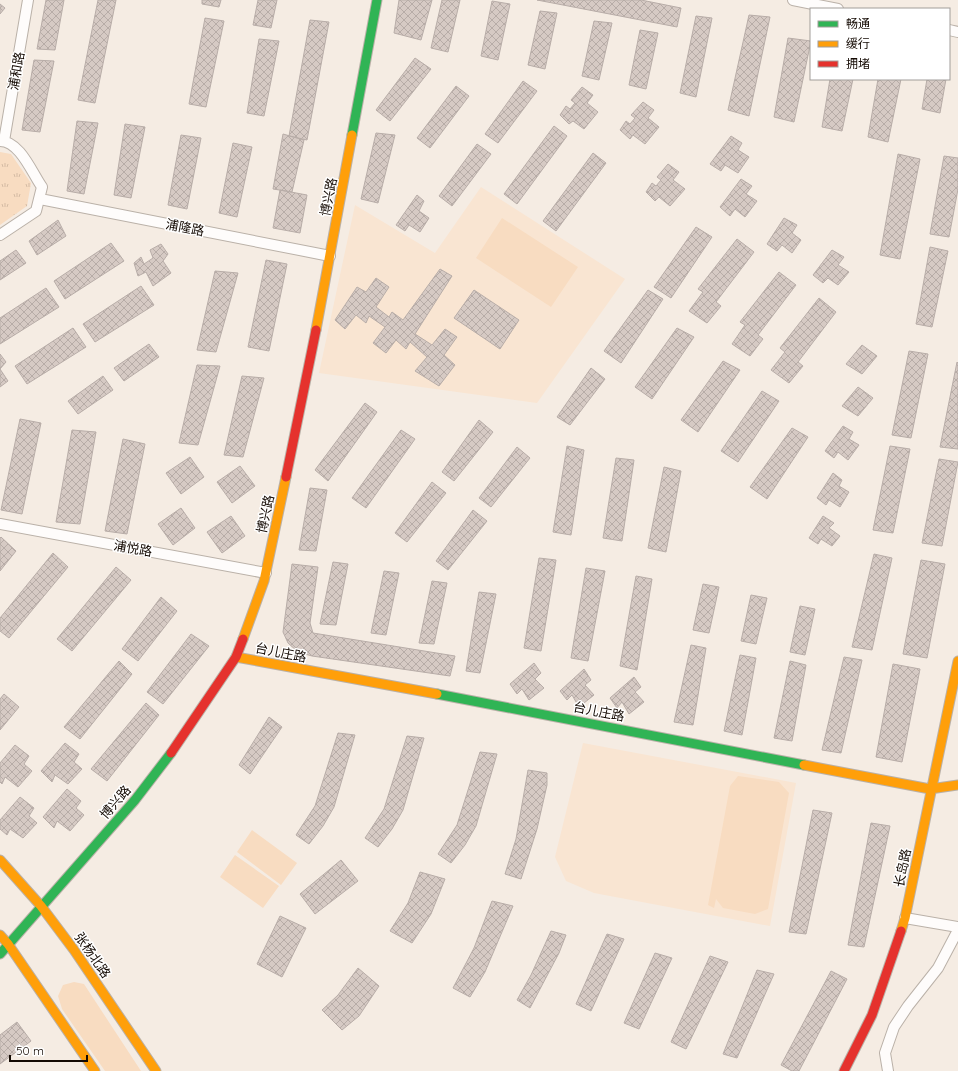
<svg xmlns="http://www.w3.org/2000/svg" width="958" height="1071" viewBox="0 0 958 1071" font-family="Quicksand,'Noto Sans SC',sans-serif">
<defs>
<pattern id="park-tufts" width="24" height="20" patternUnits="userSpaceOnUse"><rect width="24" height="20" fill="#f8dcc1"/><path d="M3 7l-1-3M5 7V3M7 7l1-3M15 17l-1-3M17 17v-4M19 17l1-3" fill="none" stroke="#d4bba4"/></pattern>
<pattern id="building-cross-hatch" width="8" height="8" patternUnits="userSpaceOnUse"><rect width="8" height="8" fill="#d6cac4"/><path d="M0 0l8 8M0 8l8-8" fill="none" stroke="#b7aca7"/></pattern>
</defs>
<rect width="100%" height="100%" fill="#f5ece3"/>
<path fill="#f9e5d2" d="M481,187L625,279L537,403L319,373L355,205L435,253Z
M583,743L796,783L770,926L594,893L566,881L555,857Z"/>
<path fill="url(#park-tufts)" d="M0,152L11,154L31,183L27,206L0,225Z"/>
<path fill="#f8dcc1" d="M502,218L578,267L551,307L476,258Z
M738,776L779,782L789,793L768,909L755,914L723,908L716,899L714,908L708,905L730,786Z
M252,830L297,863L281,885L237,852Z
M235,855L279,886L263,908L220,877Z
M74,982L84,984L141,1071H105L62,1009L58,996L63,985Z"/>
<path fill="url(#building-cross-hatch)" stroke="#b8ada8" d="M46,0H64L55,50L37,49Z
M98,0H116L95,103L78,100Z
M202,0H221L219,7L202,4Z
M258,0H277L271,28L253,25Z
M399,0H432L421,40L394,33Z
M442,0H460L448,52L431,48Z
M537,0H641L681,8L677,27Z
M492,1L510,4L498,60L481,56Z
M0,4L5,8L0,14Z
M540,11L557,13L545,69L528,65Z
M749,15L770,17L749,116L728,110Z
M696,16L712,18L696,97L680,93Z
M205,18L224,21L206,107L189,104Z
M310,20L329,22L307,140L289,136Z
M594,21L612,23L599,80L582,76Z
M640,30L658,33L646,89L629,85Z
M788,38L811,41L794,122L774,117Z
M259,39L279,41L264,116L247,113Z
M415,58L431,69L390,121L376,110Z
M34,60L54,61L40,132L22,130Z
M830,79H853L842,131L822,127Z
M878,79H901L888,142L868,137Z
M927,79H946L940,113L922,109Z
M523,81L537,91L498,143L485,134Z
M456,86L469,96L430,148L417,138Z
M582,87L593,95L587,103L598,112L584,129L573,121L569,124L560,115L566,106L570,109L575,103L571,100Z
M643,102L654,110L648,118L659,127L645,144L633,135L630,139L620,130L626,121L630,124L635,118L631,115Z
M77,121L98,123L84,194L67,191Z
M125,124L145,127L131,198L114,195Z
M554,126L567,136L517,204L504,194Z
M376,133L395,135L378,203L361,199Z
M283,134L304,140L292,192L273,189Z
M181,135L201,138L187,209L168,205Z
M731,136L742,143L738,150L749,157L738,173L725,165L721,171L710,164Z
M233,143L252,147L237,217L219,213Z
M477,144L491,154L452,206L439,196Z
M593,153L606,163L556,231L543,221Z
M898,154L920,159L900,259L880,255Z
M944,156L958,158V189L949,237L930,234Z
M668,164L679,172L673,180L685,189L670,206L659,197L655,201L646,192L652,183L656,186L661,180L657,177Z
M741,179L752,186L746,194L757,201L745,217L735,209L730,216L720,207Z
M280,190L307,195L300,233L273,228Z
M417,195L424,201L419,211L429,218L420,232L409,225L405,231L396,225Z
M784,218L797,225L792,233L801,240L792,253L782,245L777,251L767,244Z
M58,220L66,236L37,255L29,241Z
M696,227L712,237L671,298L654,287Z
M737,239L754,252L716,302L721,306L707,323L689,311L703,292L698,289Z
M111,243L124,261L65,299L54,281Z
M161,244L168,254L163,261L171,273L153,286L146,272L138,276L134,263L141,257L144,264L153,258L150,250Z
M930,247L948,251L932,327L916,324Z
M16,250L26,263L0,280V261Z
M832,250L844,257L838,265L849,272L838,285L828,278L823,283L813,275Z
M266,260L287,264L269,351L248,347Z
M440,269L452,276L415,334L432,345L445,329L457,337L444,355L455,365L439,386L415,371L427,357L410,342L406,349L396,340L386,353L373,343L385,327L369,316L366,323L356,315L345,329L335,320L357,287L366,292L376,278L389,287L376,307L389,317L392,312L403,320Z
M215,271L238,273L216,352L197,350Z
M779,272L796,285L758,335L763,339L750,356L732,344L745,325L740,322Z
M141,286L154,305L95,342L83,324Z
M46,288L59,307L0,344V318Z
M474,290L519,320L500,349L454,318Z
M648,290L663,299L621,363L604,351Z
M819,298L836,312L798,362L803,366L789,383L771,370L785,352L780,348Z
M73,328L86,347L27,384L15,366Z
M677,328L694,337L652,399L635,387Z
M149,344L159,357L124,381L114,368Z
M862,345L877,356L862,374L846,364Z
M909,351L928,354L911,438L892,435Z
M0,354L6,362L0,369L8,381L0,387Z
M723,361L740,370L698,432L681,420Z
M957,362L958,363V449L940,447Z
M197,365L220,366L198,445L179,443Z
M591,368L605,379L570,425L557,417Z
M103,376L113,390L78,414L68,401Z
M242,376L264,378L243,457L224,455Z
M858,387L873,398L858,416L842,406Z
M762,391L779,401L738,462L721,451Z
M365,403L377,412L328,481L315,470Z
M20,419L41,423L22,514L1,510Z
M479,420L493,432L454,481L442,472Z
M843,426L853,432L849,439L859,445L848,460L838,452L834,458L825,451Z
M792,428L808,437L767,499L750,487Z
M72,430L96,432L80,524L56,522Z
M401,430L415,439L366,508L352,498Z
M123,439L145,444L127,534L105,531Z
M567,446L584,450L571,535L553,532Z
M890,446L910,449L893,533L873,530Z
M517,447L530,458L491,507L479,498Z
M190,457L204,477L181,494L166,473Z
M616,458L634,460L622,541L603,538Z
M939,459L958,462L942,546L922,543Z
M240,466L255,486L232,503L217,482Z
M664,467L681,471L666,552L648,548Z
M833,473L842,480L839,486L849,492L840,507L829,500L826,505L817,498Z
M432,482L446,493L407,542L395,533Z
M310,488L327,490L316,551L299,550Z
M181,508L195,528L173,545L158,524Z
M473,510L487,521L448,570L436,561Z
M231,516L245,536L222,553L207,532Z
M823,516L834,523L829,528L840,536L832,546L821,539L818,544L809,538Z
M1,537L16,551L0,571V538Z
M53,553L68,567L9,638L0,631V618Z
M874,554L892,558L872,650L852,647Z
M539,558L556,560L541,651L524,648Z
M921,560L945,564L927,658L903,654Z
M333,562L348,564L336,625L320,624Z
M292,564L318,567L310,623L313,633L455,656L450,676L312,656L298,652L288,643L283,632Z
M116,567L131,580L72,651L57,639Z
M586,568L605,571L588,661L571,658Z
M384,571L399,573L386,635L371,633Z
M636,576L652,579L637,670L620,666Z
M432,581L447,583L434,644L419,643Z
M703,584L719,587L709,633L693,630Z
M479,592L496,594L480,673L466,671Z
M751,595L767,598L756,644L741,641Z
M161,597L177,611L138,661L122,649Z
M800,606L815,609L805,655L790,652Z
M191,634L209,646L163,704L147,692Z
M691,645L706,648L693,725L674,722Z
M740,655L756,658L742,735L724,731Z
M844,657L862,660L841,753L822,750Z
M119,661L132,674L80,739L64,727Z
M790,661L806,665L792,741L774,738Z
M534,663L541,673L535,679L544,688L529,700L522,689L517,694L510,684Z
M893,664L920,669L902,762L876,757Z
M584,669L591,680L585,685L594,695L579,707L572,695L567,700L560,691Z
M634,677L641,687L635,692L644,702L629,714L622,702L617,708L610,698Z
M4,694L19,707L0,730V699Z
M146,703L159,715L107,781L91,769Z
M269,717L282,727L250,774L239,765Z
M338,733L355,735L334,807L323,826L309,844L296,835L315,806Z
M407,736L424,738L403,810L392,829L378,847L365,838L384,809Z
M65,743L79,754L74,762L82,769L68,784L55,775L52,782L41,771Z
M15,745L29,756L24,764L32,771L18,787L5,777L2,784L0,782V763Z
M480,752L497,754L476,826L465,845L451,863L438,854L457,825Z
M528,770L547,773V785L537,829L521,879L505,874L516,839Z
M67,789L81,801L76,808L84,815L70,831L57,821L54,828L43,817Z
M20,797L34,808L29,816L37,823L23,838L10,829L7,835L0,829V820Z
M813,810L832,813L806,934L789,932Z
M871,823L890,826L864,947L848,945Z
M341,860L358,881L315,914L300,894Z
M420,872L445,879L431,914L412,943L390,931L408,903Z
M492,901L513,906L485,972L470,997L453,988L474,948Z
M280,916L306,928L282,977L257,964Z
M551,931L566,935L559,953L530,1008L517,1000L531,975Z
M607,934L624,939L591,1011L576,1004Z
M655,953L672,958L639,1029L624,1023Z
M710,956L728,962L686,1049L671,1042Z
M358,968L379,986L359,1016L342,1030L322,1010L338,995Z
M757,970L774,974L737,1058L723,1054Z
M831,971L847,979L799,1071H792L781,1065Z
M17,1022L31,1041L0,1064V1035Z"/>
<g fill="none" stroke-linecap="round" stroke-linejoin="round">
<defs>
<path id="street" d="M793,0L838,9
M949,30L958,32
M0,141C20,141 32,173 42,187L36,211L0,235
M4,141L28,0
M40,199L330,256
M0,524L266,573
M905,918L958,927
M888,1071L885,1053L894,1027L908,1006L938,968L958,930"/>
<path id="fast" d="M352,135L377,0
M437,694L804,765
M0,954L135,800L171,753"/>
<path id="slow" d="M316,330L352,135
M243,639L264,581L286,477
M236,657L437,694
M804,765L930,789L958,785
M0,860L41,906L74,950L156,1071
M901,931L905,918L958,661
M0,935L8,944L95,1071"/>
<path id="jam" d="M286,477L316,330
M171,753L236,657L243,639
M844,1071L872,1015L901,931"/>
</defs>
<use href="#street" stroke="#bab1a8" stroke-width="12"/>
<use href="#fast" stroke="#bab1a8" stroke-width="11"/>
<use href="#slow" stroke="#bab1a8" stroke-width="11"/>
<use href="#jam" stroke="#bab1a8" stroke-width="11"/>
<use href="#street" stroke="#fefcfb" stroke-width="10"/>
<use href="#fast" stroke="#30b455" stroke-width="9"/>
<use href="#slow" stroke="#ff9f0a" stroke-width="9"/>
<use href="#jam" stroke="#e5322d" stroke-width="9"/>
</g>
<g text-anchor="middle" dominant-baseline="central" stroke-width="3" stroke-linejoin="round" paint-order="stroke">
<g font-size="13" fill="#140a03" stroke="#fff">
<text transform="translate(16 71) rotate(-80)">浦和路</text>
<text transform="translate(328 197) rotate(-79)">博兴路</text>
<text transform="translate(185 227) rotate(11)">浦隆路</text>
<text transform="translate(265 514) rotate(-78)">博兴路</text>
<text transform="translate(133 548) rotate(10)">浦悦路</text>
<text transform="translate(281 652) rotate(11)">台儿庄路</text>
<text transform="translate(599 711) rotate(11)">台儿庄路</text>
<text transform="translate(115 802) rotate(-49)">博兴路</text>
<text transform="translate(902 868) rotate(-79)">长岛路</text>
<text transform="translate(93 955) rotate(55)">张杨北路</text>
</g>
</g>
<rect x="810" y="8" width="140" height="72" fill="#ffffff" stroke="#a19d9a"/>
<rect x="818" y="21" width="20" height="6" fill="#30b455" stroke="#a19d9a"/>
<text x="846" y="28" font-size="12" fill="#140a03">畅通</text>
<rect x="818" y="41" width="20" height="6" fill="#ff9f0a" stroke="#a19d9a"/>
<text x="846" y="48" font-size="12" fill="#140a03">缓行</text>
<rect x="818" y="61" width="20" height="6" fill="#e5322d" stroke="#a19d9a"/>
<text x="846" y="68" font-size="12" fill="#140a03">拥堵</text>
<path d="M10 1055v6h77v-6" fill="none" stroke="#140a03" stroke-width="2"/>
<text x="16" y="1055" font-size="12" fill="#140a03" stroke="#ffffff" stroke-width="3" paint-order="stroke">50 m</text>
</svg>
